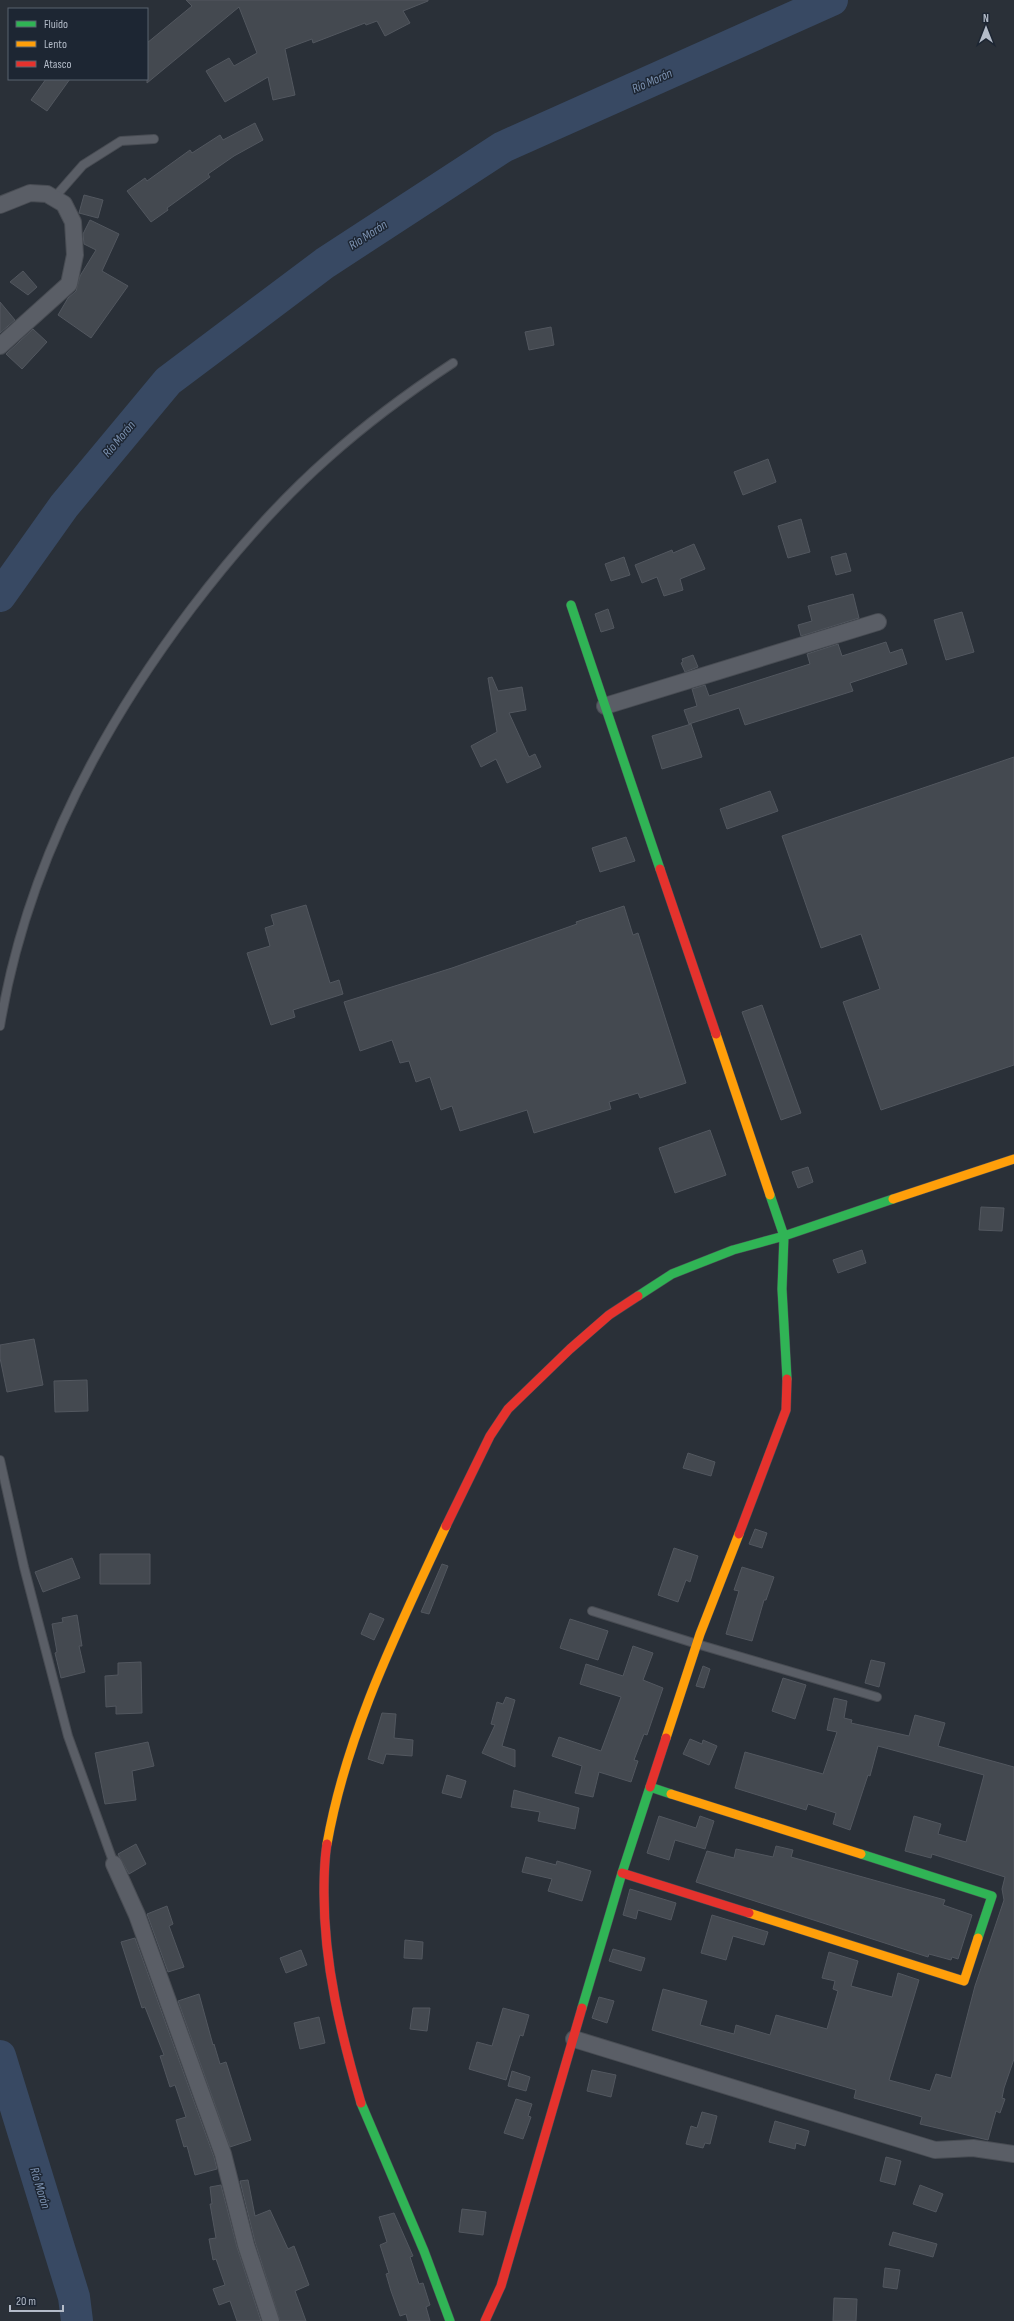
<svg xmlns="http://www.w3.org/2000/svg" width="1014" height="2321" viewBox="0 0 1014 2321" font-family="'Sofia Sans Condensed',sans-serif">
<rect width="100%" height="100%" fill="#2a3038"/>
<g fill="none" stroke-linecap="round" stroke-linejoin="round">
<path stroke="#384963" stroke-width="32" d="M0,596L64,506L168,381L325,263L503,147L832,0
M0,2056L74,2297L77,2321"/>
</g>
<path fill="#444950" stroke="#52575f" d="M186,0H428V1L403,11L410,23L385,36L377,21L366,25L365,23L313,43L312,39L285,49L295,95L273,100L268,77L225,102L206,71L229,58L234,66L257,53L239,7L147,83V43L192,6Z
M46,79H70L47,111L31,100Z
M255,123L263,140L234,156L208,174L210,177L167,208L168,210L151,222L127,191L145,178L147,181L190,150L192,153L220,135L223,140Z
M84,195L103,200L98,218L79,213Z
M90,220L119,234L102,271L128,286L91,338L58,315L68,298L76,291L80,276L96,250L84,244L83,234Z
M23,271L37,287L28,295L10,282Z
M0,302L15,320L0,333Z
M551,327L554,345L529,350L525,332Z
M33,329L47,342L22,369L6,354Z
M768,459L776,482L743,495L734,472Z
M801,519L810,552L788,558L778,526Z
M694,544L705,569L680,579L683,590L664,596L657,577L642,583L635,565L672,550L673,553Z
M846,553L851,571L836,575L831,557Z
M624,557L630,575L611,581L605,564Z
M853,594L859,618L801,636L798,625L812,621L808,606Z
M608,609L614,628L601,632L595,614Z
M962,612L974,652L946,660L934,620Z
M886,642L890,653L902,649L907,664L850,683L853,691L745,725L739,708L689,724L684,710L697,706L692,689L705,685L709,696L810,664L807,654L838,644L842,656Z
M693,655L698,667L685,672L681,663L683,662L682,659Z
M492,677L498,691L522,687L526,710L509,713L529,757L535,754L541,767L507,783L496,759L481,767L471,746L497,732L488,678Z
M691,724L702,757L662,769L652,736Z
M1014,757V1065L881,1110L843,1002L880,989L861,934L821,948L782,836Z
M770,791L778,811L727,829L720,809Z
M626,837L635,861L600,872L592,848Z
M306,905L330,983L339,980L343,994L293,1010L295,1017L271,1025L247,953L270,946L265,928L274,925L271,915Z
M624,906L633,935L638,933L686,1083L640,1098L638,1093L609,1102L611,1109L534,1133L527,1110L460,1131L452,1106L441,1110L430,1077L416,1082L409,1061L400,1063L392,1040L360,1051L344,1002L452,968L577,924L576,922Z
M762,1005L801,1113L781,1120L742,1012Z
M710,1130L726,1175L675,1193L659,1148Z
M808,1167L813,1182L798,1188L792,1172Z
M981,1207L1004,1208L1002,1231L979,1230Z
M862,1250L866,1263L838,1273L833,1260Z
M34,1339L43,1385L7,1392L0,1358V1345Z
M87,1380L88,1411L55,1412L54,1381Z
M688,1453L715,1462L711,1476L683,1468Z
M755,1529L767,1533L762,1548L749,1544Z
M674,1548L698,1556L690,1582L686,1580L678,1602L658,1595Z
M100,1554H150V1584H100Z
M72,1558L80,1578L43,1592L35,1572Z
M442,1564L448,1566L429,1614L421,1612Z
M742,1567L774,1577L766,1600H764L752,1641L726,1634L739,1591L734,1590Z
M370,1613L384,1619L374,1640L361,1634Z
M77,1615L82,1646H79L85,1672L61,1678L55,1653L57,1652L52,1624L63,1622L62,1618Z
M570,1619L608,1631L598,1660L560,1648Z
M633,1646L653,1653L643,1680L663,1688L647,1735L644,1734L634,1760L638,1761L631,1782L599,1772L593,1797L575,1793L582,1766L552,1756L559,1737L601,1751L621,1697L580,1684L586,1664L623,1676Z
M871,1660L885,1663L879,1687L865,1683Z
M141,1662L142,1713L116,1714V1706L106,1707L105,1676L118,1675V1663Z
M703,1666L710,1669L704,1688L696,1686Z
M783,1678L806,1685L795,1719L772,1711Z
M506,1697L515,1700L502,1746L515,1750V1767L482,1753L495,1725L491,1724L497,1702L503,1704Z
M834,1698L847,1701L844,1718L852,1720L851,1723L909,1736L915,1715L945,1723L938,1746L1014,1767V2059L1004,2088L1002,2098L1005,2099L1000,2113L996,2111L988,2140L920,2124L922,2117L854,2098L856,2090L652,2030L663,1989L707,2001L700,2025L734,2034L736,2025L770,2035L776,2015L827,2029L838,1991L833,1989L835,1981L822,1978L829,1952L858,1961L851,1986L892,1997L898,1973L919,1980L889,2080L930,2091L936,2074L951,2078L975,1986L1004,1900L1002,1889L1005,1877L932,1854L931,1858L905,1851L914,1816L941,1824L938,1834L966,1842L984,1775L878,1746L870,1776L868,1775L850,1830L833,1824L836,1813L808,1804L806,1810L735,1788L745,1752L823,1774L837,1732L827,1730Z
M382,1713L396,1714L394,1738L413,1740L412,1756L386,1754L383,1764L368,1759Z
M690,1739L702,1744L703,1740L717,1746L709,1765L683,1754Z
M148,1742L154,1766L132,1771L136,1800L105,1804L95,1753Z
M447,1775L466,1781L461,1798L442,1793Z
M514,1790L579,1808L575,1829L538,1821L540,1812L511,1807Z
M659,1816L696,1828L700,1816L714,1821L705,1849L675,1840L669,1860L647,1853Z
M136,1844L146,1864L129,1874L118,1854Z
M776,1846L793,1850L791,1857L945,1900L943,1905L972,1915L958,1959L952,1957L951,1960L929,1954L928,1957L696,1882L707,1851L734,1858L736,1849L773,1857Z
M526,1857L556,1865L557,1861L591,1871L582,1901L548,1891L552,1879L522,1872Z
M630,1889L676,1903L671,1920L638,1910L636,1919L623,1915Z
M167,1906L173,1924L169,1926L184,1967L168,1972L147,1914Z
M712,1915L768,1932L764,1945L733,1936L726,1960L701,1953Z
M135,1938L214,2157L217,2169L195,2175L187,2146L184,2147L176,2120L186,2117L175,2085L170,2087L160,2056L164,2055L145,2007L142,2008L121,1942Z
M405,1940L423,1942L422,1959L404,1958Z
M613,1949L645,1958L641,1971L609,1961Z
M301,1950L307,1965L286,1973L280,1958Z
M199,1994L213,2045L214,2044L220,2064L226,2062L251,2140L230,2147L178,2001Z
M599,1997L614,2001L607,2023L592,2018Z
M413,2008H430L427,2031L410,2029Z
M503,2008L529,2015L523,2036L520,2035L506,2080L469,2069L477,2042L492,2046Z
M319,2017L325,2043L300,2049L294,2023Z
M592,2070L616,2075L611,2097L587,2091Z
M512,2071L530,2077L526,2091L508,2086Z
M516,2099L532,2104L528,2116L531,2117L523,2139L504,2133Z
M702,2112L717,2116L710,2144L705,2143L703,2148L686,2144L691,2126L697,2128Z
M775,2121L809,2131L805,2146L796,2143L795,2149L769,2142Z
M886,2157L901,2161L895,2185L880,2181Z
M248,2180L255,2216L270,2210L288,2249L294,2246L309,2285L295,2291L306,2321H280L255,2242L240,2181Z
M221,2185L237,2247L261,2321H237L230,2301L219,2305L213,2289L225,2285L216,2259L213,2260L209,2239L216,2238L210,2204H212L210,2187Z
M920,2185L943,2194L936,2212L913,2204Z
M462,2209L486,2212L483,2235L459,2232Z
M394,2213L413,2256L410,2257L419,2284L423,2283L430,2305L426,2307L430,2321H408L406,2314L400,2316L391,2291L386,2274L389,2273L380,2245L387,2242L379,2217Z
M893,2232L937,2244L933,2257L889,2245Z
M885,2268L900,2270L897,2289L883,2287Z
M834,2298L857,2299L856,2321H833Z"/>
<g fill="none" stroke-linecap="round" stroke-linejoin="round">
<defs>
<path id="lane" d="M54,198L83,165L121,141L154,139
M0,1026C25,873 98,732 191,609C232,555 277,503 328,458C367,423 409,392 453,363
M0,1460L24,1567L68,1736L114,1864
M592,1611L697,1644L877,1697"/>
<path id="street" d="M0,205L30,193L47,194L64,204L73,222L75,255L69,284L0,346
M605,706L878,622
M114,1864L137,1915L223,2154L246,2245L271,2321
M574,2039L935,2150L973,2148L1014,2154"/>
<path id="fast" d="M571,605L660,869
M770,1195L784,1236L782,1289L787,1379
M638,1296L672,1274L733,1250L784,1236L893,1199
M861,1854L992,1896L978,1938
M582,2008L622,1873L650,1787L671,1794
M361,2103L424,2251L450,2321"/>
<path id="slow" d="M716,1034L770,1195
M893,1199L1014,1159
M666,1738L700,1634L739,1534
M671,1794L861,1854
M327,1844C347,1731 398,1630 446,1526
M749,1913L964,1981L978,1938"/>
<path id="jam" d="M660,869L716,1034
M446,1526L490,1436L508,1409L570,1349L609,1315L638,1296
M739,1534L786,1410L787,1379
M650,1787L666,1738
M327,1844C324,1861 324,1877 324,1893C324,1965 341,2034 361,2103
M622,1873L749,1913
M485,2321L501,2286L582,2008"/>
</defs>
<use href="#lane" stroke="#484c53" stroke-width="10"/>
<use href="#street" stroke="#484c53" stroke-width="18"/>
<use href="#fast" stroke="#484c53" stroke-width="10"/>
<use href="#slow" stroke="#484c53" stroke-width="10"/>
<use href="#jam" stroke="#484c53" stroke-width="10"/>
<use href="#lane" stroke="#5a5e66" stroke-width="8"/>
<use href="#street" stroke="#5a5e66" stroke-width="16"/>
<use href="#fast" stroke="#30b455" stroke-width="9"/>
<use href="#slow" stroke="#ff9f0a" stroke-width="9"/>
<use href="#jam" stroke="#e5322d" stroke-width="9"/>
</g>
<g text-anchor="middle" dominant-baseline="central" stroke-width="3" stroke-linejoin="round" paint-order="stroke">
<g font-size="13" font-style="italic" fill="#7c92b1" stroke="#1d2633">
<text transform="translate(652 81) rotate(-24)">Río Morón</text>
<text transform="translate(368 235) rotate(-33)">Río Morón</text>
<text transform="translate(119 439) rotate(-50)">Río Morón</text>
<text transform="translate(40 2188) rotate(73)">Río Morón</text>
</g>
</g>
<rect x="8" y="8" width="140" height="72" fill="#1d2633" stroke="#59626f"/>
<rect x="16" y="21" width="20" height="6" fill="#30b455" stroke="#59626f"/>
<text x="44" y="28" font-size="12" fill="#b4bcc9">Fluido</text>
<rect x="16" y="41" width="20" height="6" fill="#ff9f0a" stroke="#59626f"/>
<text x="44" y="48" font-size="12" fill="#b4bcc9">Lento</text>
<rect x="16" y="61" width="20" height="6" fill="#e5322d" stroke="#59626f"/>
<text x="44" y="68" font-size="12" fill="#b4bcc9">Atasco</text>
<g transform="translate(986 28)" stroke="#1d2633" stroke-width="3" paint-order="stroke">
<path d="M0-3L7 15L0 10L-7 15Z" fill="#b4bcc9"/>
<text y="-6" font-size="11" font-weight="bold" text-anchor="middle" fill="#b4bcc9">N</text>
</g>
<path d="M10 2305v6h53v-6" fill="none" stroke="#b4bcc9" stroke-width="2"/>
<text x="16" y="2305" font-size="12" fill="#b4bcc9" stroke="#1d2633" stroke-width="3" paint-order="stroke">20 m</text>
</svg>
